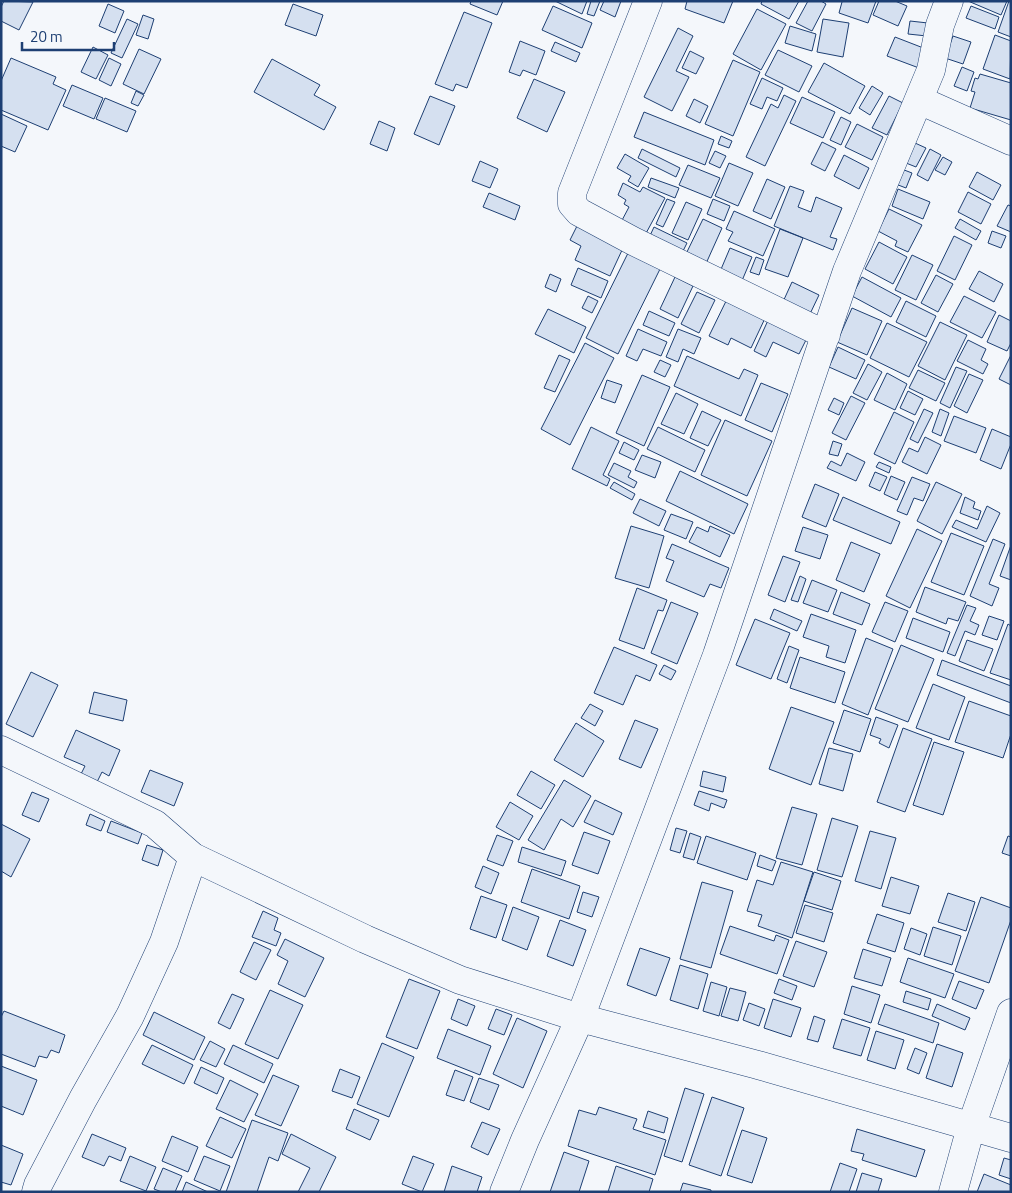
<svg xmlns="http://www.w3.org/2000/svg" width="1012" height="1193" viewBox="0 0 1012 1193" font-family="'Titillium Web',sans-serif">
<rect width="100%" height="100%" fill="#f4f7fb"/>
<path fill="#d5e0f0" stroke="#1d3f73" d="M4,1L33,2L19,30L1,21V7Z
M471,1H503L497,15L470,4Z
M555,1H587L582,14Z
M591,1H600L594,16L587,14Z
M604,1H621L615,17L600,10Z
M687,1H733L724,23L685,9Z
M762,1H799L789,19L761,4Z
M808,1H821L826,4L812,31L796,23Z
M841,1H876L868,23L839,13L842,2Z
M879,1H895L907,6L898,26L873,15Z
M968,1H1007L1001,15Z
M1009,1H1011V37L998,32Z
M108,4L124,11L115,33L99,26Z
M293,4L323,15L316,36L285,25Z
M553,6L592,23L582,48L542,30Z
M971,6L999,17L995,29L966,18Z
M757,9L786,24L761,70L733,54Z
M464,12L492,23L467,88L456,84L453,91L435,84Z
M143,15L154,19L148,39L136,35Z
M127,19L138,24L122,58L111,53Z
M823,19L849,23L843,57L817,52Z
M910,21L928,23L927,36L908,34Z
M790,26L816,34L812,51L785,43Z
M678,28L693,36L676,71L689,77L672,111L644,97Z
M995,35L1011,41L1010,79L983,69Z
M953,36L971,42L963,64L945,58Z
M895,37L926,49L919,68L887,56Z
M520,41L545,51L536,75L523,70L520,76L509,72Z
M555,42L580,53L576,62L551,51Z
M93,47L108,55L96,79L81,72Z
M139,49L161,59L144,94L123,84Z
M778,50L812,66L799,92L765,75Z
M690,51L704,58L696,74L682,68Z
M11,58L56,77L53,84L66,90L48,130L1,110V81Z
M109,58L121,64L111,86L99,80Z
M272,59L320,85L314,95L336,107L324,130L254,92Z
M733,60L760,72L733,136L705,124Z
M824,63L865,86L850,114L808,92Z
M962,67L974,72L967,91L954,86Z
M980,74L1011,83V120L970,108L975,92L971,91L975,78L978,79Z
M762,78L783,88L777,101L767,97L762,109L750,104Z
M534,79L565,92L547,132L517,118Z
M72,85L103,98L94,119L63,106Z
M872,86L883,93L870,115L859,108Z
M136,91L144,95L138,106L131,103Z
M784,95L796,101L765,166L746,157L771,104L778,108Z
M430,96L455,106L439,145L414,134Z
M889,96L903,103L887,135L872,128Z
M802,97L835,112L823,138L790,123Z
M105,98L136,111L127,132L96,119Z
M694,99L708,106L700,123L686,116Z
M644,112L714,140L705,165L634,137Z
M1,114L27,126L15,152L1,146Z
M841,117L851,122L841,145L830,140Z
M379,121L395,128L387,151L370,144Z
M857,124L883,137L872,160L845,147Z
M721,136L732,141L729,148L718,144Z
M822,142L836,149L825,171L811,164Z
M915,143L926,148L916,167L906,163Z
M642,149L680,168L676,177L638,158Z
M930,149L941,155L928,181L917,175Z
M715,151L726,156L720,168L709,163Z
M625,154L649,168L638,187L628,181L631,176L617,168Z
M844,155L869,168L859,189L834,176Z
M943,157L952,162L945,175L935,170Z
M480,161L498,169L490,188L472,181Z
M729,163L753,173L738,206L715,196Z
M688,165L720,178L711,198L679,185Z
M899,168L912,173L906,188L893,183Z
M977,172L1001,185L993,200L969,187Z
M651,178L679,188L675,198L648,187Z
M767,179L785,187L771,219L753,211Z
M623,183L640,192L643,187L665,198L644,237L620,224L629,207L624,204L626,200L618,195Z
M790,186L804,191L798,207L811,212L816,197L842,208L830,237L837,239L833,250L774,226Z
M898,189L930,202L923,219L892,206Z
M968,192L991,204L981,224L958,212Z
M489,193L520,206L515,220L483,207Z
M667,199L675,202L663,227L656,224Z
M713,199L730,206L724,221L707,214Z
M686,202L702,209L688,240L672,233Z
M1008,205L1011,206V232L997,226Z
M889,209L922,225L908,252L895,246L897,241L878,231Z
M734,211L775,229L763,256L728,241L733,232L726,229Z
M703,219L722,228L704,268L684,258Z
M960,219L981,231L976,240L955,228Z
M577,226L623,248L610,276L575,260L581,246L570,240Z
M654,227L687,243L681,255L648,240Z
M780,229L803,238L788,277L765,269Z
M992,231L1006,236L1001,248L988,243Z
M954,236L972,245L955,280L937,271Z
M879,242L907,257L893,284L865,269Z
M631,247L663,263L618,354L586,338Z
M730,248L752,257L741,283L719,274Z
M912,255L933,265L916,300L895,290Z
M756,257L764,260L759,275L750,272Z
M578,268L608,281L601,298L571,285Z
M979,271L1003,284L994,302L969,289Z
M550,274L561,279L556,292L545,287Z
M936,275L953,284L938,312L921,303Z
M675,277L693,286L678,318L660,309Z
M862,277L901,298L891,317L852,296Z
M792,282L819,295L809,316L782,304Z
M697,292L715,300L699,333L681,324Z
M729,295L767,314L751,348L731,338L728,345L709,336Z
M588,296L598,301L592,313L582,308Z
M964,296L996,312L982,338L950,322Z
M906,301L936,316L926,337L896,322Z
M852,308L882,321L867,355L837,342Z
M548,309L586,327L574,353L535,334Z
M649,311L675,323L669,336L643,325Z
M999,315L1011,321V343L1007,351L987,342Z
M770,316L809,334L799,354L773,342L766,357L754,351Z
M940,322L967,335L945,380L918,366Z
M887,323L927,342L909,377L870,358Z
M638,329L667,342L661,356L643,349L637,361L626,356Z
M678,329L701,338L694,354L683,349L678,362L666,357Z
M968,340L986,349L981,360L988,364L983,374L957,361Z
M585,343L614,358L570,445L541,429Z
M838,347L865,360L856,379L829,367Z
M559,355L570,360L555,392L544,388Z
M1011,355V385L999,379Z
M687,356L739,379L744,369L758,375L741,416L674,386Z
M660,360L671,365L665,377L654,372Z
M868,364L882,372L867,400L853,393Z
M956,367L967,371L950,408L940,403Z
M918,370L945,383L936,401L909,388Z
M887,373L907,384L895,410L874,400Z
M969,374L983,380L967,413L954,406Z
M642,375L670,387L644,446L616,433Z
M607,380L622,385L615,403L601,398Z
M761,383L788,394L772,432L745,420Z
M908,391L923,399L915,415L900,408Z
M676,393L698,404L684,434L661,424Z
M851,396L865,403L846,440L832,433Z
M834,398L844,403L839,415L828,410Z
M924,409L933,413L918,443L910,439Z
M940,409L949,413L941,436L932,432Z
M702,411L721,420L708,446L690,438Z
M894,412L914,422L895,464L874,454Z
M954,416L986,428L976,453L944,441Z
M725,420L772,441L747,496L701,475Z
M591,427L619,441L603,475L610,479L607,486L572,469Z
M658,427L705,450L695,472L647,449Z
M992,429L1011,437V444L1001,469L980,460Z
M925,437L941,445L927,474L902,462L909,448L918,452Z
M833,441L842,444L838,456L829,454Z
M624,442L639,450L634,460L619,453Z
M847,453L865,462L856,481L827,468L831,461L841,466Z
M642,455L661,462L655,478L635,470Z
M879,462L891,467L889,473L876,467Z
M614,463L631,471L628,477L637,482L634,488L608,475Z
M680,471L748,504L734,534L666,501Z
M875,472L887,477L880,491L869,486Z
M891,476L905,482L897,500L884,494Z
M912,477L930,484L923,501L914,498L907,515L897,511Z
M614,482L635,494L632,500L610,488Z
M936,482L962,494L942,534L917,521Z
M815,484L839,494L826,527L802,517Z
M843,497L900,522L891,544L833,520Z
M965,497L975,502L973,508L981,511L978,520L960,513Z
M640,499L666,511L659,526L633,513Z
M987,506L1000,513L986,542L952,527L956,520L977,529Z
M671,514L693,522L686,539L664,530Z
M631,526L664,536L649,588L615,578Z
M710,526L730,535L720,557L689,542L697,527L708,532Z
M803,527L828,535L820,559L795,551Z
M917,529L942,541L910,608L886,596Z
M951,533L984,546L964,595L931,582Z
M993,539L1005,544L989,584L999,588L992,606L970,596Z
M851,542L880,554L864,592L836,580Z
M672,544L729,568L721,588L710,584L704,597L666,581L674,561L666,558Z
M1011,545V580L1000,576Z
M783,556L800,562L785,602L768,595Z
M800,576L806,579L798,602L791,600Z
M812,580L837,590L828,612L803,603Z
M925,587L966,602L958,621L948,618L946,624L916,612Z
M637,588L667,600L663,611L658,610L644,649L619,640Z
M841,592L870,604L862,625L833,614Z
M671,602L698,613L677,664L651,653Z
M885,602L908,611L895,642L872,632Z
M967,605L976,608L970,621L979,625L975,635L965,631L955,656L947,653Z
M774,609L802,621L797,631L770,619Z
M811,614L856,630L845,663L826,657L829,646L803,637Z
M989,616L1004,621L997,640L982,635Z
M913,618L950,632L943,652L906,638Z
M755,619L790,633L771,679L736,665Z
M1008,624L1011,626V680L990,673Z
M866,638L893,649L868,715L842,704Z
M967,640L993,649L984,671L959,661Z
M901,645L934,659L908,722L875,709Z
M789,646L799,650L787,683L777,679Z
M614,647L657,665L650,681L636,675L623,705L594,693Z
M800,657L845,672L835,703L790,688Z
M942,660L1011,686V703L937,675Z
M664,665L676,671L671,680L659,674Z
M31,672L58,685L33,737L6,724Z
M933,684L965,697L949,740L916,728Z
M94,692L127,700L123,721L89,713Z
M969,701L1011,716V734L1003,758L955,742Z
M590,704L603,711L595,726L581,718Z
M791,707L834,722L811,785L769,769Z
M844,710L871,719L860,752L833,743Z
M876,717L898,725L889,748L879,743L881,739L870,735Z
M635,720L658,729L641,768L619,759Z
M576,723L604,741L583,777L554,760Z
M903,728L932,739L905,812L877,802Z
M76,730L120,750L109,776L102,772L97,782L81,774L85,766L64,757Z
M934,742L964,752L943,815L913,805Z
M829,748L853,754L843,791L819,784Z
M150,770L183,783L174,806L141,792Z
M531,771L555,785L541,809L517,795Z
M703,771L726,777L723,792L700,786Z
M564,780L591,796L573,827L561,819L544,850L528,840Z
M699,791L727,800L724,808L711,803L709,811L694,805Z
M32,792L49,799L39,822L22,815Z
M595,800L622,813L613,835L584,822Z
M510,802L533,816L519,840L496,827Z
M792,807L817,814L802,865L776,858Z
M90,814L105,821L101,831L86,825Z
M832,818L858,826L842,877L817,870Z
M111,821L142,833L138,844L107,832Z
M1,824L30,839L11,877L1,871Z
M676,828L687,831L680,853L670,850Z
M870,831L896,838L881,889L855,881Z
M584,832L610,841L598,874L572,865Z
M690,833L701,837L694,860L683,857Z
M497,835L513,841L503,866L487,860Z
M706,836L756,853L747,880L697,863Z
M1008,836L1011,837V856L1002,853Z
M147,845L163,850L158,866L142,860Z
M522,847L566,861L561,876L518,862Z
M760,855L776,861L772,871L757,866Z
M781,862L813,872L792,938L758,926L762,915L747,911L757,880L773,885Z
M483,866L499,873L491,894L475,887Z
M532,869L580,886L569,919L521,902Z
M814,872L841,881L832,910L804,901Z
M891,877L919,886L910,914L882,906Z
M702,882L733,891L711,968L680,959Z
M583,892L599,897L592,917L577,912Z
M948,893L975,902L966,931L938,922Z
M481,896L507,905L496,938L470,929Z
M981,897L1011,908V920L989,983L955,971Z
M805,905L833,913L824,942L796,933Z
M513,907L539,917L527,950L502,940Z
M263,911L278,918L274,930L281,933L276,946L252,937Z
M877,914L904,923L895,952L867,943Z
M560,920L586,930L573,966L547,956Z
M730,926L774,941L776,935L789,940L777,974L720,954Z
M933,927L961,936L952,965L924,956Z
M911,928L927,934L920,955L904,949Z
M285,939L324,958L305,997L278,984L288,961L277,955Z
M796,941L827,952L814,987L783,976Z
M254,942L271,950L256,980L240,972Z
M640,948L670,958L656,996L627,985Z
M863,949L891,958L882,986L854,978Z
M908,958L954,974L945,998L900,982Z
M680,965L708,974L698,1009L670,1000Z
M409,979L440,991L417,1049L386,1037Z
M779,979L797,986L792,1000L774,993Z
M959,981L984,990L976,1009L952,999Z
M711,982L727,987L719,1016L703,1011Z
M852,986L880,995L871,1023L844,1014Z
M730,988L746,992L738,1021L721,1016Z
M270,990L303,1005L278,1059L245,1044Z
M906,991L931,999L928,1010L903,1002Z
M232,994L244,999L230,1029L218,1023Z
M458,999L475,1006L467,1026L451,1019Z
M773,999L801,1008L791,1037L764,1028Z
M749,1003L765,1009L759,1026L743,1020Z
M885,1004L939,1023L933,1043L878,1024Z
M937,1004L970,1018L965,1030L932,1016Z
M496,1009L512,1015L504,1035L488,1029Z
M4,1011L65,1035L59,1053L51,1050L47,1058L39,1056L35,1067L1,1054V1017Z
M154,1012L205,1037L194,1060L143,1035Z
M814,1016L825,1020L818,1042L807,1039Z
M517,1018L547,1031L523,1088L493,1074Z
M842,1019L870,1028L861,1056L833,1048Z
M448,1029L491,1046L480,1075L437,1058Z
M876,1031L904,1040L895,1069L867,1060Z
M210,1041L225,1049L216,1067L200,1060Z
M382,1043L414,1057L389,1117L357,1104Z
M937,1044L963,1053L952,1087L926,1078Z
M152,1045L193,1065L184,1084L142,1064Z
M233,1045L273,1064L264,1083L224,1064Z
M915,1048L927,1053L919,1074L907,1069Z
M1,1066L37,1080L23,1115L1,1106Z
M201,1067L224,1078L217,1094L194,1083Z
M340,1069L360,1077L352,1098L332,1091Z
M455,1070L473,1077L464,1101L446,1095Z
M273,1075L299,1086L281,1126L255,1115Z
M479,1078L499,1085L489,1110L470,1102Z
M230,1080L258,1094L244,1122L216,1109Z
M685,1088L704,1094L682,1162L664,1156Z
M712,1097L744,1108L721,1176L689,1165Z
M599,1107L637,1119L633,1129L666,1140L655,1175L568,1146L579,1110L596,1115Z
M354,1109L379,1120L370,1140L346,1129Z
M648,1111L668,1118L664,1133L643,1127Z
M220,1117L246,1129L232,1158L206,1146Z
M252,1120L288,1133L278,1161L269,1157L257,1192H226Z
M482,1122L500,1129L488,1155L471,1147Z
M857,1129L925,1150L916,1177L862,1160L864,1154L851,1151Z
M742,1130L767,1138L752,1183L727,1175Z
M92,1134L126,1148L121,1161L109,1156L104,1166L82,1157Z
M291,1134L336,1157L319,1192H298L310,1168L282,1154Z
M172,1136L198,1147L188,1172L162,1161Z
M1,1145L23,1154L11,1185L1,1182Z
M564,1152L589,1161L579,1192H550Z
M130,1156L156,1167L146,1191L120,1181Z
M204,1156L230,1166L220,1191L194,1180Z
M413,1156L434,1164L422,1192L402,1184Z
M1004,1158L1011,1160V1179L999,1175Z
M840,1163L857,1169L849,1192H830Z
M452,1166L482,1177L477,1192H444Z
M616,1166L653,1179L649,1192H608Z
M163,1168L182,1176L175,1192H162L154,1189Z
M862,1173L882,1179L878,1192H856Z
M984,1174L1011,1185V1192H977Z
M186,1182L208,1192H182Z
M683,1183L711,1190V1192H680Z"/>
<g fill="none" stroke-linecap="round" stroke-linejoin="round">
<defs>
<path id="street" d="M648,1L572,193V204L579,212L633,241L826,335
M919,100L1011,141
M1,750L155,824L193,857L365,939L460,980L580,1018L758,1065L1011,1138
M36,1192L38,1185L83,1099L130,1016L164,942L193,857
M504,1192L525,1140L580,1018L717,655L847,271L931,70L940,25L949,1
M953,1192L971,1127L1011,1013"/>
</defs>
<use href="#street" stroke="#1d3f73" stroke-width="29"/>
<use href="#street" stroke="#f4f7fb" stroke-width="28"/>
</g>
<rect width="1012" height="1193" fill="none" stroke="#1d3f73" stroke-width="5"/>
<path d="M22 42v8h92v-8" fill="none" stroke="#1d3f73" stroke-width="2.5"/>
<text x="30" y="42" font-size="15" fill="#1d3f73" stroke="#f4f7fb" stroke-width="4" paint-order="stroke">20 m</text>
</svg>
